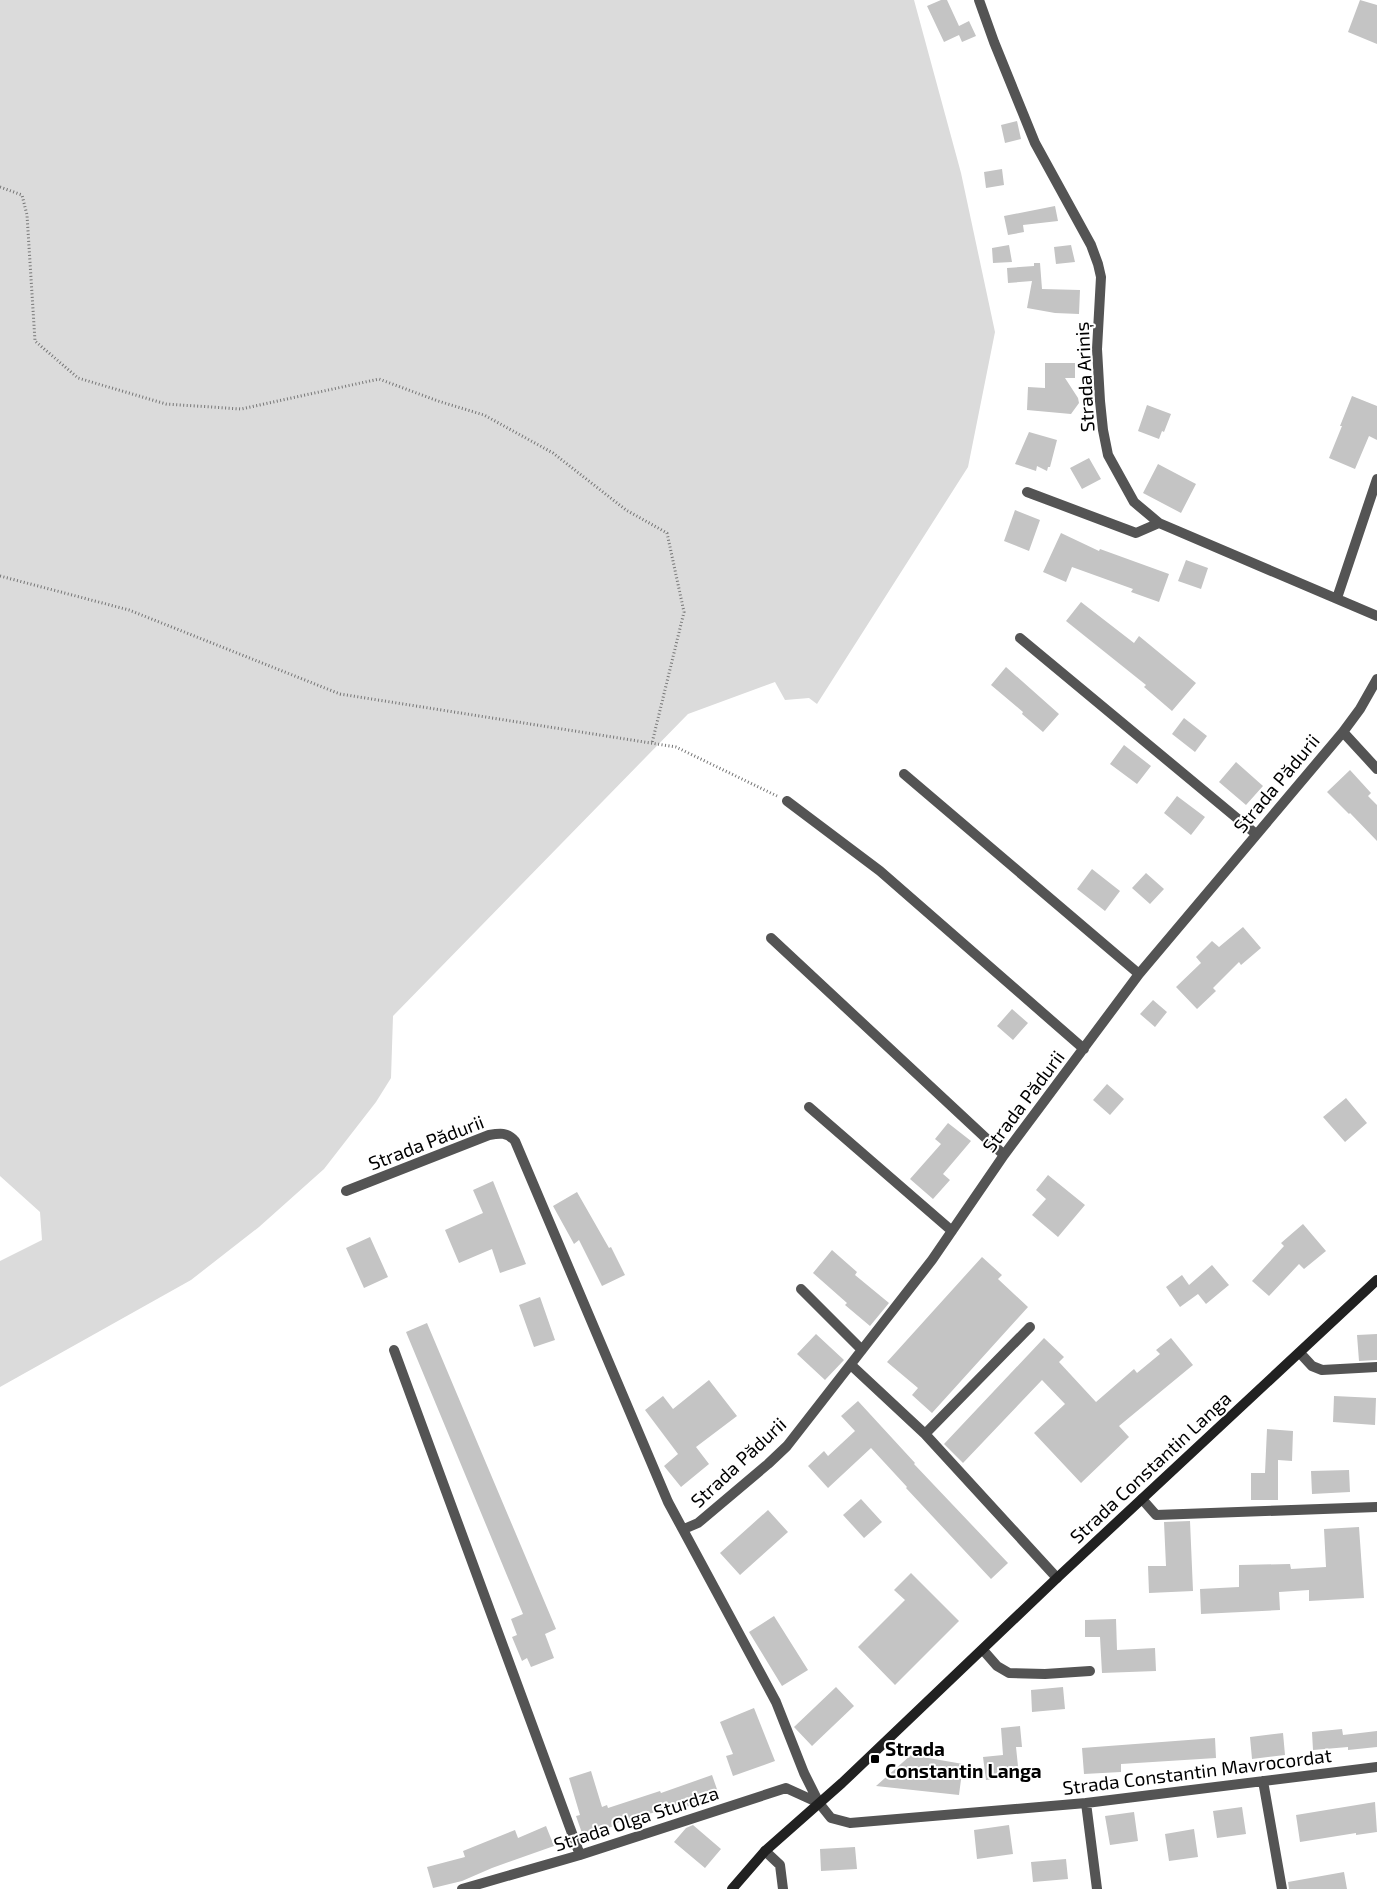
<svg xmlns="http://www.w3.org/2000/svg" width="1377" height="1889" viewBox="0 0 1377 1889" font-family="'Exo 2',sans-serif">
<rect width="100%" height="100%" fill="#fff"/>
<path fill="#dbdbdb" d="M0,0H914L961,173L995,332L968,467L817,704L809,698L785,700L775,682L688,714L393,1016L391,1078L376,1102L324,1169L259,1227L191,1280L0,1387V1261L42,1240L40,1212L0,1176Z"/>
<path fill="#c4c4c4" d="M941,0H947L959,26L969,21L976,36L962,42L959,35L944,42L927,6Z
M1360,0L1377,5V44L1348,32Z
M1017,121L1021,139L1005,143L1001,125Z
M1002,169L1004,185L986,188L984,172Z
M1055,206L1058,221L1023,225L1024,232L1008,235L1004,216Z
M1009,245L1012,262L993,263L992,248Z
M1071,245L1075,262L1056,264L1054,247Z
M1034,263H1040L1042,289L1080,290L1079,314L1055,313L1027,308L1032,281L1008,283L1007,268L1034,266Z
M1045,363H1075V378H1065L1078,398L1079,403L1071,414L1027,410L1028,387L1045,388Z
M1352,396L1377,406V440L1369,436L1355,469L1329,458L1342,426H1340Z
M1147,405L1171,414L1164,432L1162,431L1159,439L1138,431Z
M1029,432L1057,440L1050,467H1048L1047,471L1037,466L1036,471L1015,464Z
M1089,458L1101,479L1082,489L1070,468Z
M1158,464L1196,484L1181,513L1143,493Z
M1015,510L1040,520L1029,551L1004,541Z
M1061,533L1099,551L1100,549L1169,574L1159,602L1131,592L1133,589L1072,567L1066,582L1043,572Z
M1186,560L1208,568L1201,589L1178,581Z
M1081,602L1134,643L1139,636L1196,683L1172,711L1144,687L1146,685L1066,621Z
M1006,667L1059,714L1043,732L1022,714L1023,712L991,685Z
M1184,718L1207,736L1195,752L1172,734Z
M1124,745L1151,766L1137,784L1110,764Z
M1236,762L1263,786L1246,805L1219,782Z
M1350,770L1371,793L1368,796L1377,805V841L1350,813L1349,814L1327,792Z
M1177,796L1205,817L1191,835L1164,813Z
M1092,869L1120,891L1105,911L1077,889Z
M1146,873L1164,889L1150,904L1132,888Z
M1243,927L1261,948L1241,965L1239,962L1213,988L1216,991L1197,1009L1176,987L1201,963L1196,957L1212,941L1219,947Z
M1153,1000L1167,1012L1155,1027L1140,1014Z
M1012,1009L1028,1023L1013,1040L997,1026Z
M1107,1084L1124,1099L1110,1115L1093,1100Z
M1346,1098L1367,1123L1345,1142L1323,1117Z
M948,1123L971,1141L943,1174L950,1180L933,1199L910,1179L941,1144L935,1139Z
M1048,1175L1085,1205L1058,1237L1032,1215L1046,1199L1036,1190Z
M493,1181L526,1264L500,1273L492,1249L459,1263L445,1230L483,1213L473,1190Z
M577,1192L609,1248L611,1247L625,1275L602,1286L579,1240L574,1244L553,1206Z
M1303,1224L1326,1251L1304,1269L1299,1264L1269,1296L1252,1281L1284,1246L1281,1243Z
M370,1237L388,1277L364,1288L346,1248Z
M832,1250L857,1272L855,1275L889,1303L870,1326L845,1305L847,1303L813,1273Z
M982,1257L1002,1275L998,1279L1028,1307L932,1413L912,1395L918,1388L887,1362Z
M1212,1265L1229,1285L1206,1304L1198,1294L1180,1307L1166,1287L1182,1275L1189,1285Z
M540,1297L555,1340L534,1347L519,1305Z
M427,1323L556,1629L545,1634L554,1658L531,1667L527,1658L522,1661L512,1637L517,1635L511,1619L523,1614L406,1332Z
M816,1334L844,1360L825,1380L797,1354Z
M1377,1334V1360L1359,1361L1357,1335Z
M1044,1338L1064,1357L1059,1362L1096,1402L1134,1369L1137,1373L1160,1354L1156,1350L1171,1338L1193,1365L1119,1426L1129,1437L1081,1483L1034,1433L1065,1404L1042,1380L963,1463L944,1444Z
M709,1380L737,1416L696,1447L709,1464L681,1487L664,1466L678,1454L645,1410L663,1396L673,1409Z
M1334,1396L1376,1398L1375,1425L1333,1422Z
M858,1401L915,1463L914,1464L1008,1563L991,1579L906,1488L907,1487L871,1448L828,1488L808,1466L824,1451L828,1456L855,1431L841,1416Z
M1267,1429L1293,1431L1292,1461L1278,1460V1500H1251V1473H1265Z
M1349,1470L1350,1492L1312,1494L1311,1471Z
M861,1499L882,1522L864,1538L843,1515Z
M768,1510L788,1532L740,1575L720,1553Z
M1190,1521L1193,1591L1149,1593L1148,1566H1166L1164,1522Z
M1359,1527L1364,1598L1309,1601V1590L1279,1592L1280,1610L1201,1614L1200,1589L1239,1587V1565L1290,1564L1291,1569L1326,1567L1324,1529Z
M911,1573L959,1621L895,1685L858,1647L905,1600L894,1590Z
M774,1616L808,1670L782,1686L749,1632Z
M1116,1619L1117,1650L1155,1648L1156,1671L1102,1673L1100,1637H1085V1620Z
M836,1687L854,1706L812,1746L794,1727Z
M1063,1687L1065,1709L1032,1712L1031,1690Z
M754,1708L775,1761L733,1776L726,1756L733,1754L720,1722Z
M1020,1726L1022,1747H1016L1019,1776L986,1780L983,1757L1003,1755L1001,1728Z
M1342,1729L1343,1735L1377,1731V1747L1348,1750V1747L1313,1750L1312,1732Z
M1283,1733L1285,1755L1252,1759L1250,1737Z
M1215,1738L1216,1758L1121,1764V1772L1084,1774L1082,1748Z
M911,1755L963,1764L959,1795L876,1786Z
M591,1771L602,1807L607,1805L608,1808L660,1791L661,1793L712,1775L719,1795L681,1809L679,1804L646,1815V1814L613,1824L614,1826L583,1836L576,1816L580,1815L569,1778Z
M1375,1802L1377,1832L1356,1835V1833L1300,1842L1296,1815Z
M1242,1807L1246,1834L1217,1838L1213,1811Z
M1134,1812L1138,1841L1110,1845L1105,1816Z
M693,1825L721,1849L705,1868L674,1842L686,1828Z
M1009,1825L1013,1854L977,1859L974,1830Z
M546,1826L554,1846L492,1868L462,1881L433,1888L427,1867L465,1857L463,1851L515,1830L518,1838Z
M1194,1829L1198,1857L1169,1861L1165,1834Z
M855,1847L857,1869L821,1871L820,1849Z
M1066,1859L1068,1879L1033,1882L1031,1862Z
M1344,1872L1347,1889H1289L1288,1882Z"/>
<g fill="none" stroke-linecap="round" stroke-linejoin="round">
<path stroke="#767676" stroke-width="3" stroke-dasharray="1 2.5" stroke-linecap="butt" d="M0,187L22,195L27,215L35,341L78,378L166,404L241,409L379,379L438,401L484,415L553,453L626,510L667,533L684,612L652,743
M0,576L129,610L340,694L676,747L777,796"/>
<path stroke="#545454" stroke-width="10" d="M979,0L994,42L1035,143L1091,245L1098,264L1101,277L1097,349L1100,401L1103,430L1108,455L1134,502L1159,523L1377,616
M1027,492L1136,533L1159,523
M1337,598L1377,479
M1020,638L1256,834
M1343,732L1377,769
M904,774L1139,974
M787,801L880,871L1084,1049
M771,938L1004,1155
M809,1107L952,1231
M346,1191L489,1135C500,1133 507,1132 515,1141L668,1502L776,1702L804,1773L819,1803L831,1818L850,1823L1086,1803L1377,1767
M801,1289L862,1350
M394,1350L580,1855
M1300,1353L1312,1366L1322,1370L1377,1367
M851,1365L925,1434L1057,1578
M925,1434L1030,1327
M1142,1499L1156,1515L1377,1507
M684,1529L698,1523L768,1464L787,1446L932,1260L1004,1155L1139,974L1343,732L1360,709L1377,679
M983,1650L997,1666L1009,1673L1045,1674L1090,1671
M1263,1781L1282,1889
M1086,1803L1097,1889
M765,1851L780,1865L783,1889
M462,1889L580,1855L786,1788L819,1803"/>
<path stroke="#212121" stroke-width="10" d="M732,1889L765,1851L842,1783L1057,1578L1377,1280"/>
</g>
<rect fill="#000" stroke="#fff" stroke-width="2" x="870" y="1754" width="10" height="10" rx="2.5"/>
<g text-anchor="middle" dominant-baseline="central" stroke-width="4" stroke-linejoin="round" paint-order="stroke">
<g font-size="19" fill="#000" stroke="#fff">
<text transform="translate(1084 377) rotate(-93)">Strada Ariniș</text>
<text transform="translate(1276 783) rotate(-50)">Strada Pădurii</text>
<text transform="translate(1023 1101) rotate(-53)">Strada Pădurii</text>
<text transform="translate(426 1142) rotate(-21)">Strada Pădurii</text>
<text transform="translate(738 1462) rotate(-43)">Strada Pădurii</text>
<text transform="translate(1150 1467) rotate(-43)">Strada Constantin Langa</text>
<text transform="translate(1197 1771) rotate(-7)">Strada Constantin Mavrocordat</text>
<text transform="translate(636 1818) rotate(-18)">Strada Olga Sturdza</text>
</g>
<g font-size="19" font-weight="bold" fill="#000" stroke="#fff" text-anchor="start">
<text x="885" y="1748">Strada<tspan x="885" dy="22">Constantin Langa</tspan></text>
</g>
</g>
</svg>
